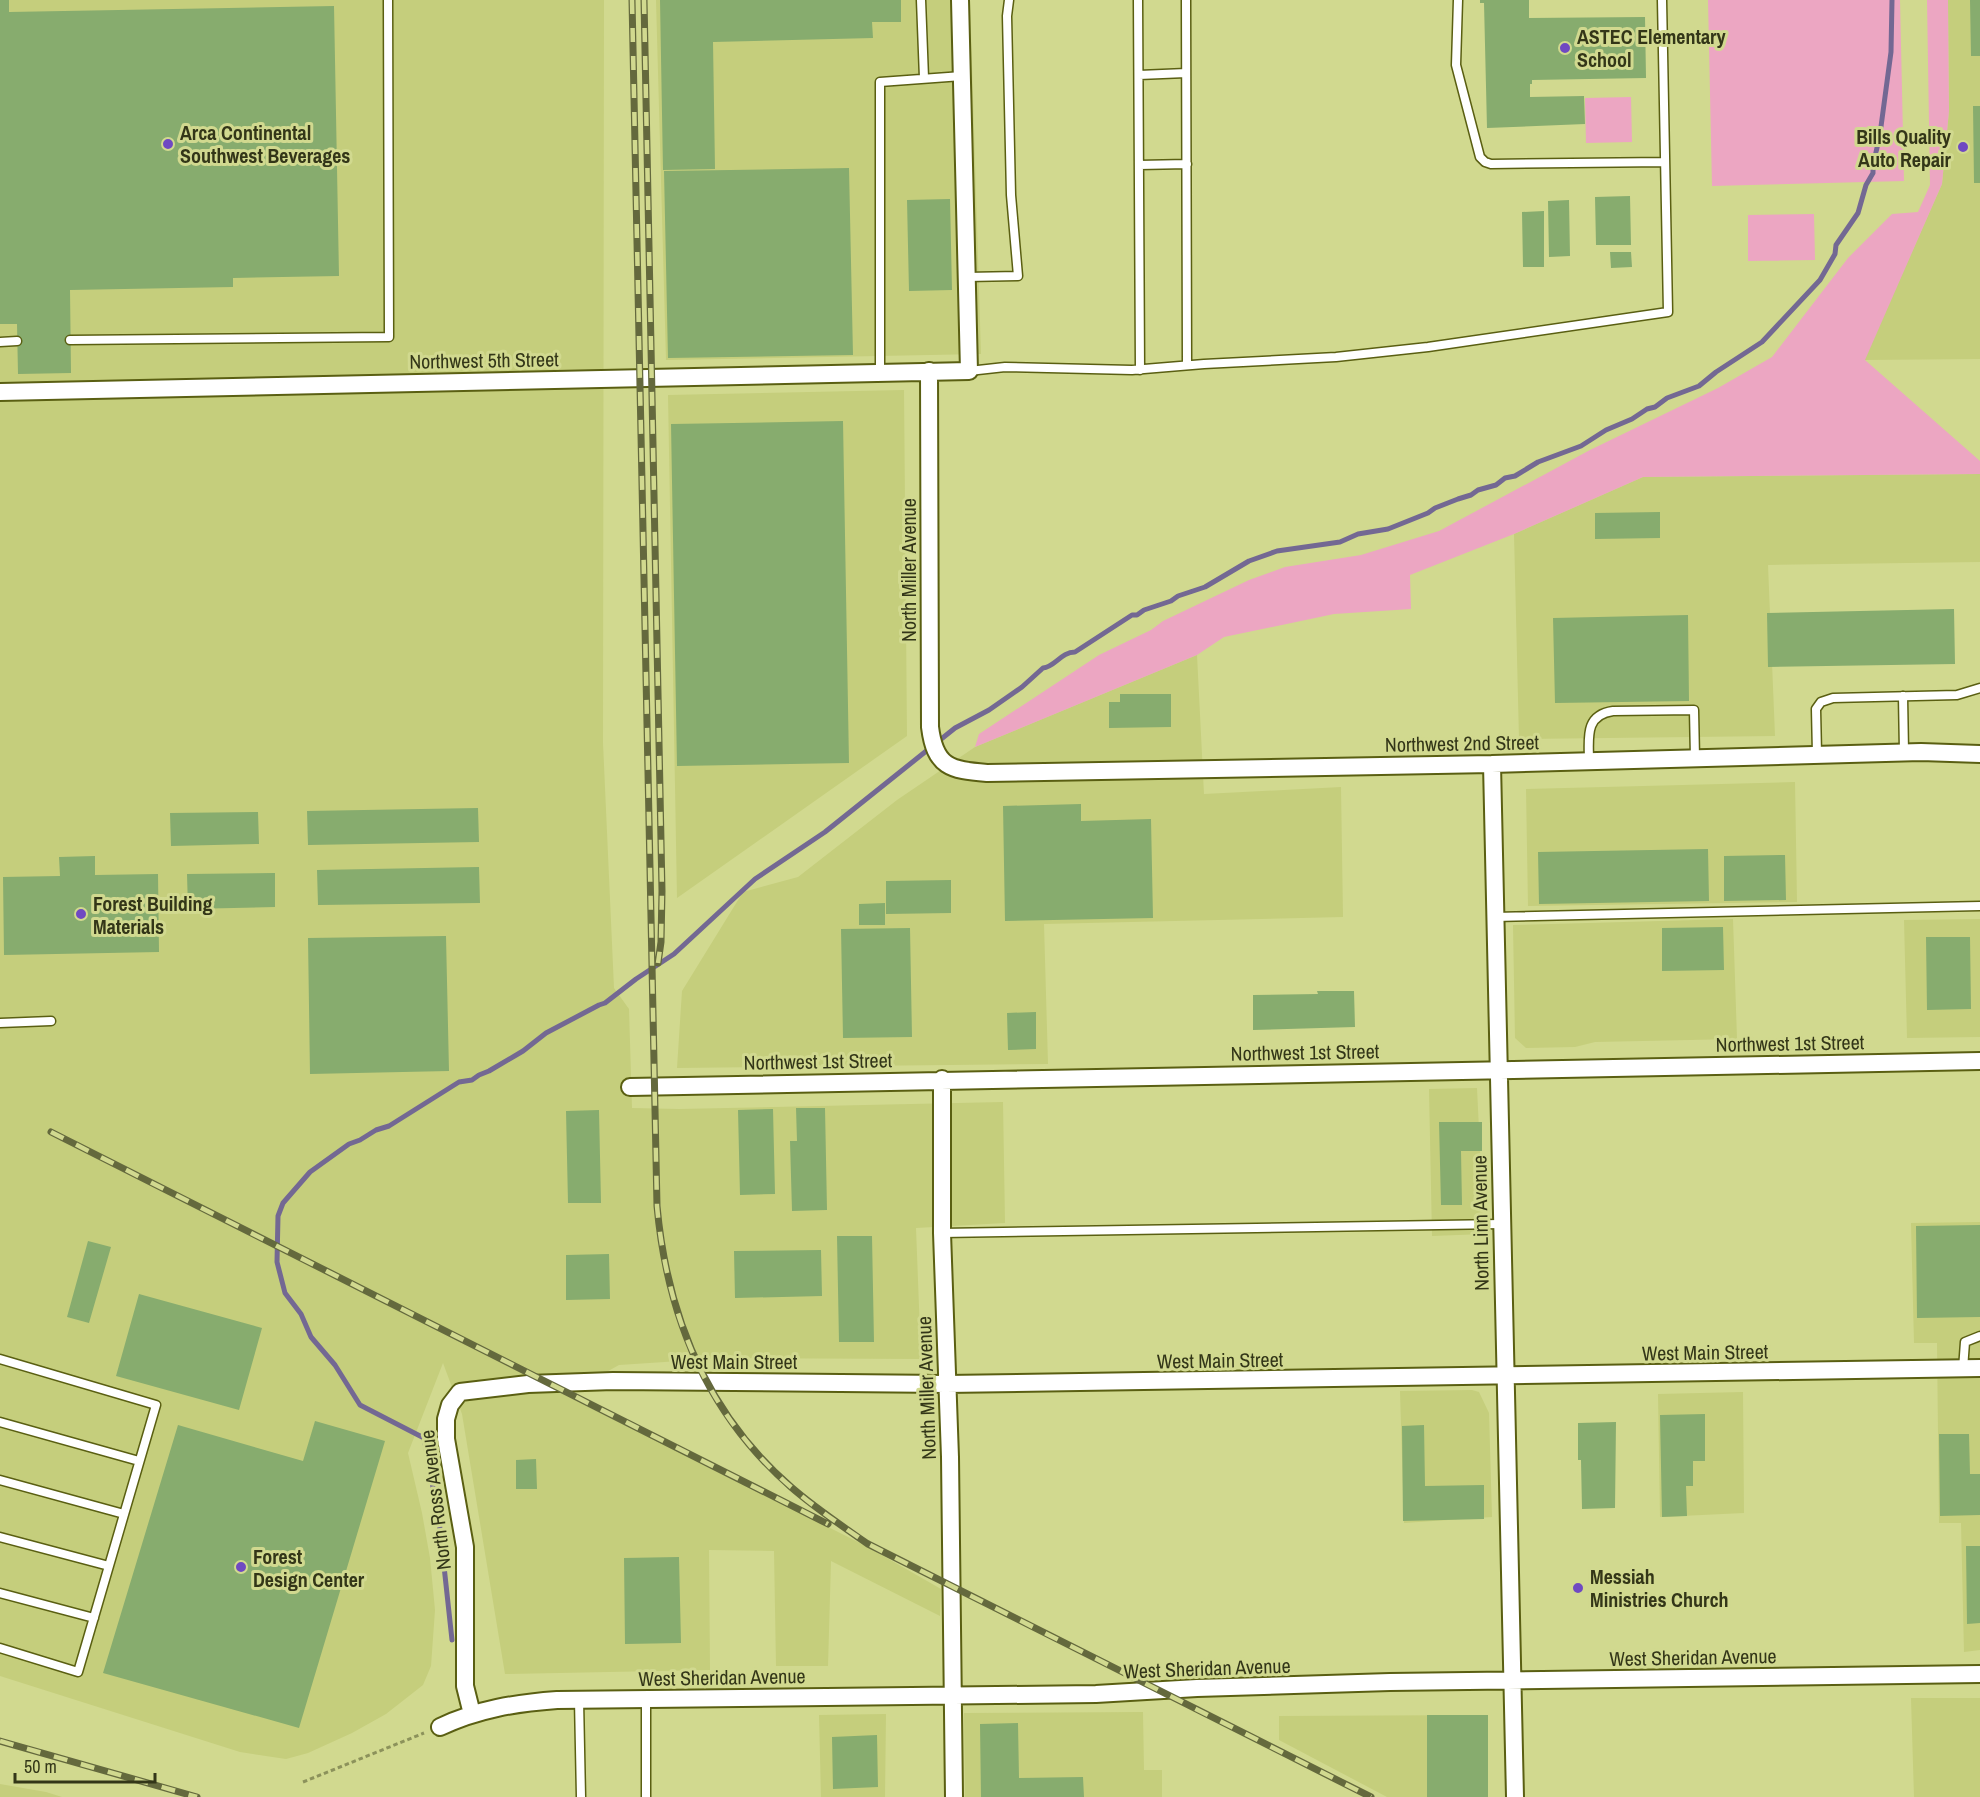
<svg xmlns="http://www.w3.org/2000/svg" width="1980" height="1797" viewBox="0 0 1980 1797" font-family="'Archivo Narrow',sans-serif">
<rect width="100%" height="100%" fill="#d1d98f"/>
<path fill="#c5ce7c" d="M0,0H604L603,743L614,988L629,1009L632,1108L679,1109L1003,1102L1005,1223L916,1228L921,1359L725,1358L619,1365L565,1395L866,1546L941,1589L940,1616L831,1561L828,1666H776L774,1551L709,1550L710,1670L505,1674L462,1414L443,1363L408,1453L422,1513L430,1558L435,1610L431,1666L423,1685L386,1714L352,1733L308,1753L286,1759L240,1752L0,1676Z
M656,0H970L981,354L666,360Z
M1948,0H1980V359L1864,360L1942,184L1949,111Z
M904,390L907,736L677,898L668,395Z
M1980,474V562L1768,565L1775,736L1519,739L1514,534L1643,477Z
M1197,655L1204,794L1341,787L1343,917L1044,924L1048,1064L677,1068L682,991L743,892L798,877L897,800L975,747Z
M1795,782L1797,902L1528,906L1526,789Z
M1733,919L1737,1039L1595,1042L1575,1047L1526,1048L1515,1038L1513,925Z
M1980,919V1037L1907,1038L1904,920Z
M1477,1088L1484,1234L1432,1236L1429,1089Z
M1980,1222V1650L1964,1652L1961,1523H1939L1937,1343H1914L1911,1223Z
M1472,1390L1479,1392L1489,1413L1492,1517L1404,1523L1400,1391Z
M1743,1392L1744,1513L1660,1517L1658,1394Z
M1980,1698V1797H1914L1911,1698Z
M1143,1712L1144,1770H1162V1797H965L964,1713Z
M886,1714L885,1797H821L819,1715Z
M1488,1715V1797H1387L1279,1740V1716Z
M0,1784L46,1792L62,1797H0Z"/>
<path fill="#eca6c2" d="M1708,0H1900L1904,181L1712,186Z
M1927,0H1948L1949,111L1942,184L1865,360L1980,461V474L1643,477L1514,534L1410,575L1411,609L1334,614L1224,637L1197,655L975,747L979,734L1099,655L1151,630L1163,621L1249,580L1285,567L1361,555L1439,531L1590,450L1718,388L1772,357L1848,258L1892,214L1918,212L1930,185Z
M1631,97L1632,142L1586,143L1585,98Z
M1814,214L1815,260L1748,261V215Z"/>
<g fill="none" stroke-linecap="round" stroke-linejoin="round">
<path stroke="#736893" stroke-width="5" d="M452,1640L439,1520L424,1438L360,1405L335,1365L311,1337L301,1314L285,1293L277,1262L278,1216L283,1203L310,1172L349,1144L360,1140L376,1130L389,1126L459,1082L472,1080L479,1075L489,1071L523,1051L546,1033L599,1005L605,1003L636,979L674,954L755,879L825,832L955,728L989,710L1022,687L1043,668C1055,667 1061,652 1075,652L1132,615H1137L1144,610L1171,601L1178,596L1205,587L1249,561L1277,551L1340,542L1358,534L1388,529L1428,513L1435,508L1458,499L1471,495L1478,490L1496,485L1505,478L1515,476L1538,462L1581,446L1606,430L1632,419L1647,409L1655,407L1667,398L1699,386L1716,372L1762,342L1820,280L1835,254L1836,245L1858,213L1866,185L1873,173V166L1880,134L1891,52L1892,0"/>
</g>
<path fill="#87ac6e" d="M0,0H9V12L334,6L339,276L233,278V287L70,290L71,373L18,374L17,324H0Z
M660,0H901V22H872L873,38L713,42L715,169L663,170Z
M1480,0H1529V18L1645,17L1646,78L1532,80V84H1530V97L1584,96L1585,124L1487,128L1484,3H1480Z
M1970,0H1980V56H1971Z
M1973,106H1980V183H1974Z
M849,168L853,355L668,358L664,171Z
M1630,196L1631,245H1596L1595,197Z
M950,199L952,290L909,291L907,200Z
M1569,200L1570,256L1549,257L1548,201Z
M1544,211V267H1523L1522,212Z
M1610,252H1631L1632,267L1611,268Z
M843,421L849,763L677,766L671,424Z
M1660,512V538L1595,539V513Z
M1954,609L1955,664L1768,667L1767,613Z
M1688,615L1689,701L1555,703L1553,618Z
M1120,694H1171V727L1109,728V702H1120Z
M1081,804V821L1151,819L1153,918L1005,921L1003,806Z
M478,808L479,842L308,845L307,811Z
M258,812L259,844L171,846L170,813Z
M1708,849L1709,901L1539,904L1538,852Z
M1785,855L1786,900L1724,901V856Z
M95,856V875L158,874L159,952L4,955L3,877L60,876L59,857Z
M479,867L480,903L318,905L317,870Z
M275,873V907L188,909L187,874Z
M951,880V913L886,914V881Z
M885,903V925H859V904Z
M1723,927L1724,970L1662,971V928Z
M910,928L912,1037L843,1038L841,929Z
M446,936L449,1071L310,1074L308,938Z
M1926,937H1970L1971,1009L1927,1010Z
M1317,991H1354L1355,1027L1253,1030V995L1318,994Z
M1036,1012V1049L1008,1050L1007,1013Z
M796,1108H825L827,1210L792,1211L790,1141H797Z
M773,1109L775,1194L740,1195L738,1110Z
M599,1110L601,1203H568L566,1111Z
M1439,1122H1482V1151H1461L1462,1205H1441Z
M1980,1225V1317L1917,1318L1916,1226Z
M837,1236H872L874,1342H839Z
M88,1241L111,1247L89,1323L67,1317Z
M821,1250L822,1296L735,1298L734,1251Z
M609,1254L610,1299L566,1300V1255Z
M139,1294L262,1328L239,1410L116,1376Z
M1705,1414V1461H1693V1486H1686L1687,1516L1662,1517L1660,1415Z
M315,1421L385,1441L299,1728L103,1673L178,1425L303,1461Z
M1616,1422L1615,1508L1582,1509L1581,1460H1578V1423Z
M1424,1425L1425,1486L1484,1485V1519L1403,1521L1402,1426Z
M1939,1434H1969L1970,1474H1980V1515L1940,1516Z
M536,1459L537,1489H516V1460Z
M1966,1546H1980V1623L1967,1624Z
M679,1557L681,1643L625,1644L624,1558Z
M1427,1715H1488V1797H1427Z
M1018,1723L1019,1778L1083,1777L1084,1797H981L980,1724Z
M877,1735L878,1787L833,1789L832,1737Z"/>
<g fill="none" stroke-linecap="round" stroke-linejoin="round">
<defs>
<path id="lane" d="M921,0L924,78
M1138,0L1140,370
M1186,0L1187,365
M1458,0L1456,65L1480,157L1485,162L1491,164L1665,162
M1139,75L1186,73
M1139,165L1187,164
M967,277L1018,276L1011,195L1007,16L1009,0
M70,340L389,337L388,0
M0,342L17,341
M969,371L1005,367L1132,370L1204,364L1336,357L1428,347L1668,312L1662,0
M880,373V82L962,76
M1903,696L1904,752
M1817,754L1816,709L1821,702L1833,698L1957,695L1980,688
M1589,761C1589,739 1584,715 1613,711L1694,710L1695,758
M1495,917L1980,906
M0,1023L51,1021
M942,1233L1501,1224
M0,1359L156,1405L78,1672L0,1648
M1963,1369L1965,1342L1980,1336
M0,1422L139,1461
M0,1480L124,1514
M0,1537L109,1566
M0,1593L94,1618
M646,1699V1797
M579,1700L581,1797"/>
<path id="street" d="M929,371L930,727C935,767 950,770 987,773L1492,764L1921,752L1980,754
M0,392L969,371L960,0
M1492,764L1515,1797
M942,1079V1233L950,1457L954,1797
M630,1087L1980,1061
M472,1714L465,1686V1547L446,1439V1419L450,1405L460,1392L528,1384L613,1381L946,1384L1980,1368
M440,1727C478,1709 516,1703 557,1700L1096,1694L1197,1688L1390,1682L1980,1674"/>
</defs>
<use href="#lane" stroke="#5a5f12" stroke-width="11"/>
<use href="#street" stroke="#5a5f12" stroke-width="20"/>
<path stroke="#8c925b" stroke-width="3" stroke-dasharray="4.5 3" stroke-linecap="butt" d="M303,1782L424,1733"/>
<use href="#lane" stroke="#fff" stroke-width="8"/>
<use href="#street" stroke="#fff" stroke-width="16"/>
<defs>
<path id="rail" d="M632,0L657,1206C667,1316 706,1413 791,1487C815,1508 842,1526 868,1544L1371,1797
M644,0L662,891L661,942L658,963
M51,1132L828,1524
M0,1741L197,1797"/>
</defs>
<use href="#rail" stroke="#64693d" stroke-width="7"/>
<use href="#rail" stroke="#d1d98f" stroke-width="4.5" stroke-dasharray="14" stroke-linecap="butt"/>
</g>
<g fill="#6f49c2" stroke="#d1d98f" stroke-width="2">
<circle cx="1565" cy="48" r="6"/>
<circle cx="168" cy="144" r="6"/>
<circle cx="1963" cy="147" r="6"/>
<circle cx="81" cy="914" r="6"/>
<circle cx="241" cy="1567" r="6"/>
<circle cx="1578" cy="1588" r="6"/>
</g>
<g text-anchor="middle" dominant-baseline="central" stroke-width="6" stroke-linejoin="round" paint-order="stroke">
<g font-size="20" font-weight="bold" fill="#333618" stroke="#d1d98f" text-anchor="start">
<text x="1577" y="36">ASTEC Elementary<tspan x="1577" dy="23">School</tspan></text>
<text x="180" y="132">Arca Continental<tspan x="180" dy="23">Southwest Beverages</tspan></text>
<text x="1951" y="136" text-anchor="end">Bills Quality<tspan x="1951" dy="23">Auto Repair</tspan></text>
<text x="93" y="903">Forest Building<tspan x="93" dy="23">Materials</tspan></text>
<text x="253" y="1556">Forest<tspan x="253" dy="23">Design Center</tspan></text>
<text x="1590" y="1576">Messiah<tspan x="1590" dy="23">Ministries Church</tspan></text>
</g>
<g font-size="20" fill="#333618" stroke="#d1d98f">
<text transform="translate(484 360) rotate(-1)">Northwest 5th Street</text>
<text transform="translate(908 570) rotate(-90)">North Miller Avenue</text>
<text transform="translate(1462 743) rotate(-1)">Northwest 2nd Street</text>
<text transform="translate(1790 1043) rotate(-1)">Northwest 1st Street</text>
<text transform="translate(1305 1052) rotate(-1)">Northwest 1st Street</text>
<text transform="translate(818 1061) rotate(-1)">Northwest 1st Street</text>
<text transform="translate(1480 1223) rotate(-91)">North Linn Avenue</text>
<text transform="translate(1705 1352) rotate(-1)">West Main Street</text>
<text transform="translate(1220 1360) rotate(-1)">West Main Street</text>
<text x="734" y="1361">West Main Street</text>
<text transform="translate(926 1388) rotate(-92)">North Miller Avenue</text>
<text transform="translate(435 1500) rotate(-97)">North Ross Avenue</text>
<text transform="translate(1693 1657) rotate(-1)">West Sheridan Avenue</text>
<text transform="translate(1207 1668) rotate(-2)">West Sheridan Avenue</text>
<text transform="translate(722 1677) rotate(-1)">West Sheridan Avenue</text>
</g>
</g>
<path d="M15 1773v9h140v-9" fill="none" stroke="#333618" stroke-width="3"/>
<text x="24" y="1773" font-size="18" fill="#333618" stroke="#d1d98f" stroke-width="4.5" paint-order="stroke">50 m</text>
</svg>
